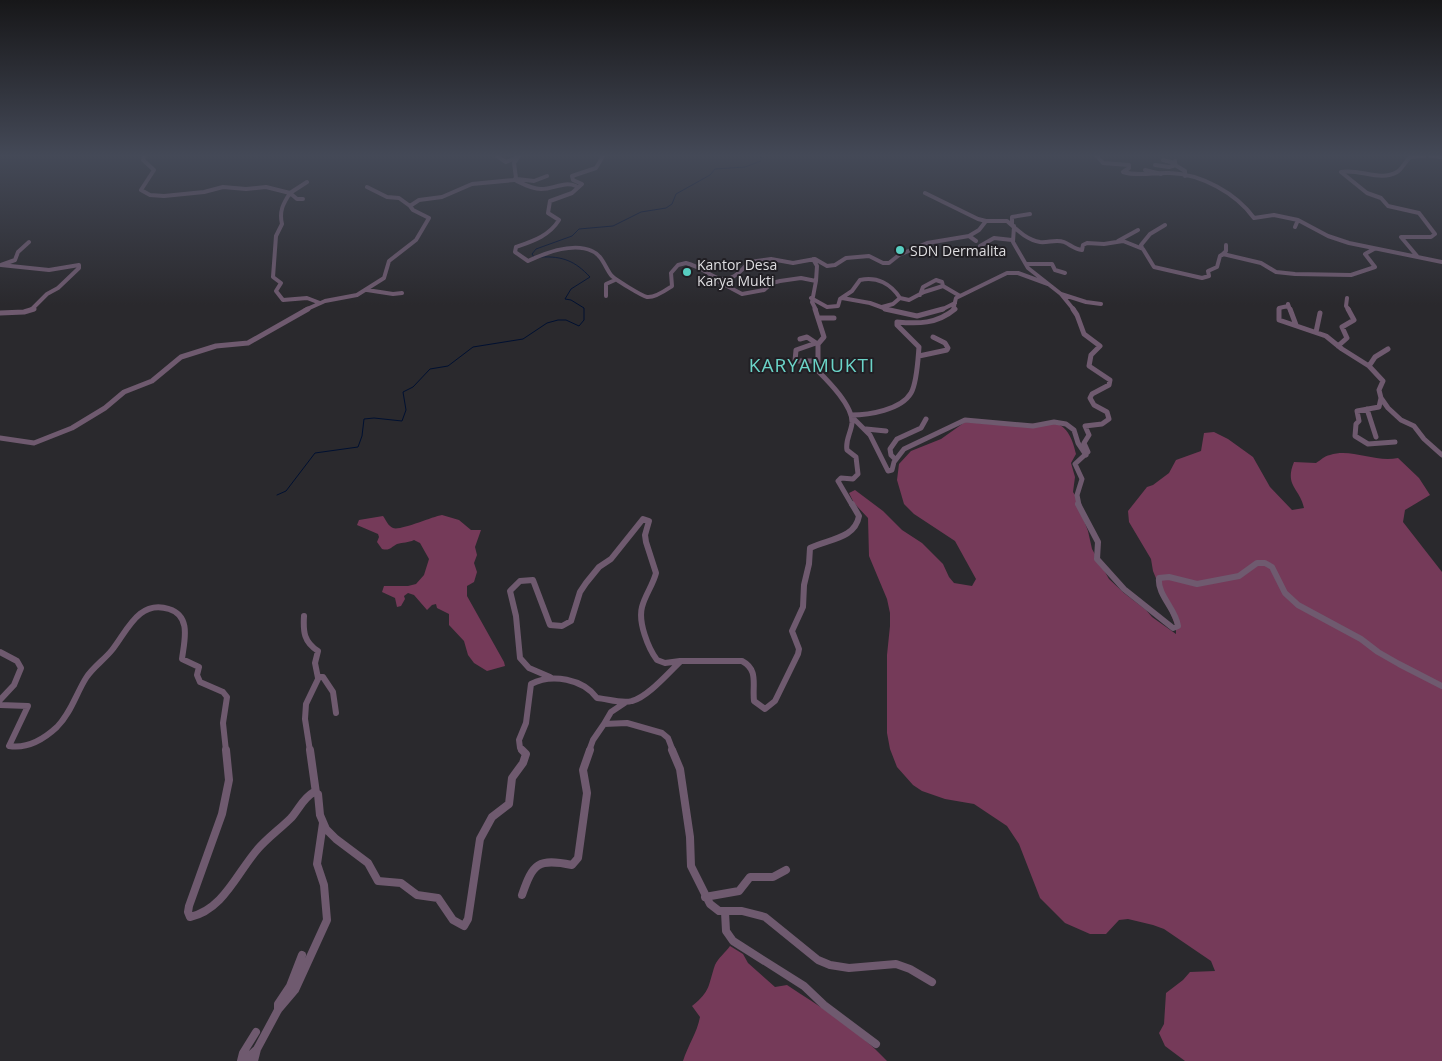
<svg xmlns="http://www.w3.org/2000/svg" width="1442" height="1061" viewBox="0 0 1442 1061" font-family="'Open Sans',sans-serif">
<rect width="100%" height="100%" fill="#2a292d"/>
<path fill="#753a59" d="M965,422L1002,425L1053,423C1068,425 1073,441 1076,454L1071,463L1075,477L1073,492L1077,498V502L1088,531L1092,549L1109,579L1124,593L1146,610L1152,617L1176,634V627L1153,571L1151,559L1129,522L1128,511L1147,487L1153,485L1169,473L1176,460L1201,451L1204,433L1214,432L1228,439L1253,457L1270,487L1292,510L1304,508C1300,488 1284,486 1294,462L1316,463C1321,460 1324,456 1330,455C1352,448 1375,463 1398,458L1419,478L1430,495L1405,510L1403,522L1442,572V1061H1185L1165,1046L1159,1033L1164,1024L1166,993L1183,980L1190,972L1215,971L1211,961L1164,929L1153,925L1128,919L1119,920L1106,934H1090L1065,923L1040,898L1019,844L1007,826L974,804L945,799L922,791L913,785L897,767L890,749L887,733V655L890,626V613L887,599L869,556L868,518L854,503L849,493L855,490L883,511L902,530L922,543L943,564L949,577L954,583L972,586L976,579L955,541L914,514L904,504L897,480L899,464L911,451L941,439Z
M442,515L459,520L471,530H481L475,547L477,555L474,563L477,572L474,582L467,586V596L504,662L505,666L487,671L474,663L468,655L464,641L449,625V614L437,608L436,604L432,605L427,610L414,595L408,593L404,596L405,599L401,606L397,607L395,598L382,592L384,586H408L416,584L424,575L429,559L420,543L414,540C408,543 403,542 397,544C391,547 390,551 382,549L377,542L379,537L378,534L357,525L359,520L383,516C386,520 388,526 393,528C400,531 431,517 442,515Z
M730,946L743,954L748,963L775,987L787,985C822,1008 858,1030 887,1061H683C688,1045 697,1033 700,1017L692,1006C711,991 708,985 715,965C718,958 726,952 730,946Z"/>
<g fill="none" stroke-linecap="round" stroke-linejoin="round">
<path stroke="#001031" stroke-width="1" d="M534,257L532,254L536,249L572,236L579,229L613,226L641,212L666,208L672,204L676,194L710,175L715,169L745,167L761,161V156
M277,495L286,491L315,453L358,447L362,436L364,419L374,418L402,421L406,410L403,392L413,387L430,369L448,366L473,347L523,339L547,323L558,320H566L579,326L584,320V308L571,300L565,299L571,289L590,277C575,261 563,256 541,257"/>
<path stroke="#6f5a6f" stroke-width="4" d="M144,156L143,160L154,170L141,190L150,195L164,196L204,192L223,187L246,189L266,187L290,193C283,204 279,211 282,224L276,236L273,277L281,283L276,291L283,300L307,298L320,303
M497,156L506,162L517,157
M603,156L596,168L572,176L573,180L582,184L572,193L550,201L548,213L559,220C549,236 533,241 516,247L515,252L528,261C545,253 573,242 592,251C602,255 605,267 611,275C614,279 642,296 647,297C655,298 666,290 672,286L671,273L678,265L686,263C716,271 721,296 749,262L771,259L793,263L815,259L827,266L835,265L846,258L869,256L883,263H889L899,255L927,243L969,236L979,230L986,221H1007C1017,230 1027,240 1040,242C1048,243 1056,239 1064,242C1071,245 1074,249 1082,250L1083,245L1087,243L1104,244L1123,241L1143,249L1154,267L1202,278L1209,276L1208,271L1217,267L1220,256L1223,254L1261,263L1276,272L1295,274L1351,275L1375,267L1365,254L1374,249
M1097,156L1103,163L1129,165V168L1123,172C1139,177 1154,172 1170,173C1201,174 1236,193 1254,218L1274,215L1298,220L1328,236L1349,243L1442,262
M1431,156L1442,157
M1163,160L1175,163
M1175,161V165L1185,171V176
M1155,165L1169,167L1176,165
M1145,170L1161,174
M517,179L534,181L547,176
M515,180C523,184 532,189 541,189C554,189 564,181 576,186
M367,187L387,197L399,198L410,206
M925,193L978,219L986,221
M303,199H297L290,193L307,182
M1012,224V217L1030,214
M1014,226L1013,242L1028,268L1061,294L1074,310
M1295,227L1298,220
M969,236L976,241
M1118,241L1138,230
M29,242L18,252L15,260L1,265L49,270L79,265V268L58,288L47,294L31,310
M980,246L994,238L1012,240
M1142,248L1141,245L1150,234L1165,225
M1222,255L1226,251V245
M1417,256L1401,237H1431L1435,234L1419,213L1388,206L1381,198L1367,193L1341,172C1359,168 1380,182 1397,172C1402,169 1405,162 1410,157L1424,156
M813,259L817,266L816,281
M1026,264H1052L1055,270L1065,273
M710,277L742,294L764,290L772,283L780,281L801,278L816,281L812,302L816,310
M367,290L393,294L402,293
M1061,294L1086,302L1101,304
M920,295L923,287L936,280L942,282L943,286
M606,296V284L615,280
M811,298L827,307L838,306L840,299L852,291L860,280C877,276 891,284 900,298L893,304L882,307
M842,298L870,303L889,310
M900,298L909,300L924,292L943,286L960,296
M1347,298L1346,306L1349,310
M1288,304L1290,310
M305,310L325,301L357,295L384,278L389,261L416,240L429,218L413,210L410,206L419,200L442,197L472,184L514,180L516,178L514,163L519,156
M941,310L955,303
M953,310L956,298L1007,273H1018L1048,284
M1279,310V308L1288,306"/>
<path stroke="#6f5a6f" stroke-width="5" d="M815,309L824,337L818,344V371C829,382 853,406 852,423C851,433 845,440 847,450L856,457L858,474L853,479L841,478L838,481L852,505
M885,309L917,316L943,309
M1073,309L1077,315L1084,334L1100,346L1091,355L1089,366L1110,380L1109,385L1092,394L1090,398L1094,405L1107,412L1109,419L1102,424L1085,426L1089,435L1084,443L1088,452L1075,464L1082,479L1077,495L1079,505
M1279,309V320L1326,336L1342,349L1369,366L1383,381L1379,390L1381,398L1388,408L1401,420L1414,426L1424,439L1442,455
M1290,309L1296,325
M0,313L24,312L34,309
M818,318H834
M1316,332L1320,313
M800,339L807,337L816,343
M816,343L796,350L795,361H817
M1338,346L1347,338L1342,327L1354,320L1348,309
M919,356L947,350L948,348L945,343L933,337
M1369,366L1375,357L1388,349
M1381,398L1379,407L1357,411L1359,421L1356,424L1355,436L1368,444L1395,442
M1367,409L1376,437
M851,415C869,415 901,410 911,393C917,383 918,359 919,347L897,325V322C918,324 937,324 955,309
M852,417L870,435L888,471L892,470L894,462L904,449L965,420L1033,426L1054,422L1066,424L1074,430L1078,443L1086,455
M866,429L886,431
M0,438L34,443L72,428L105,408L124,392L152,381L181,357L216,346L248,343L308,309
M894,458L891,455L890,449L897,439L921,428L926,419"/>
<path stroke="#6f5a6f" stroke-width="6" d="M1078,504L1098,542L1097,559L1124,589L1173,628L1178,626C1176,609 1157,595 1159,578L1169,577L1197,584L1239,576L1257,563H1265L1272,567L1285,593L1298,605L1361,639L1378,652L1399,664L1442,686
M304,616C303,632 304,642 318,651L315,663L318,678
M0,652L17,661L21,668L14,685L0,700
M550,677L529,668L520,658L516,616L510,591L520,581L533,580L550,625L562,626L571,621L580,592L586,583L599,567L611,559L643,519L649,521L645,535L646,542L656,573C653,585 645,595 642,607C638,622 648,648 657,660L665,663L680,661
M626,702L611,712L604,724L627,723L662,733L668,738L673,751
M0,705L28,706L9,746C27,749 44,739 57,727C71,713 76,694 86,678C93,667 104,660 112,650C127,631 139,599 169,609C192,616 184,642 182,659L199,667L197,675L200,682L223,692L227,697L223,723L226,751
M310,751L305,719L306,704L319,677H323L333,692L336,713
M523,751L520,748L519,740L526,723L531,684C552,673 583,679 597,698C608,699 622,704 632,701C648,697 669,672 681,661H742C759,670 752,685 754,701L765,709L775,701L798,654L799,649L792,631L803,607L804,585L809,564L810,548C828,539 855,539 859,516L852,504
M589,751L593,740L604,724"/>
<path stroke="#6f5a6f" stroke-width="8" d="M226,750L229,780L222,814L189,906L188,912L190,917C223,910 237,873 257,850C267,838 280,829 291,818C299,809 303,798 314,792L318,794L320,815L326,829L336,839L368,863L378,881L401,883L417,895L438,898L453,920L464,926L468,919L480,839L492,817L509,804L512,778L523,763L526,754L522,750
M310,750L316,793
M672,750L680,769L690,837L691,866L710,904L719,911H742L765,917L818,960L830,965L849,968L896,964L910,969L932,982
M522,895C533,863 538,858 572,865L578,858L587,793L583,770L590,750
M705,897L739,891L750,877H773L786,870
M725,912L726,931L733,941L804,986L824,1005L876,1044
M278,1010V1004L290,986L302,955
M241,1061L243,1053L256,1032
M244,1061L256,1050
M254,1061L257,1049L278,1010L295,990L327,920L324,885L317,864L323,823"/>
</g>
<linearGradient id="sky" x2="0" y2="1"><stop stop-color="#171719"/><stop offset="0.51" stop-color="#444957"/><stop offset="1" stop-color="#444957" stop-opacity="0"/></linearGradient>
<rect width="1442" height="305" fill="url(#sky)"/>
<g fill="#57cec1" stroke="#211f24" stroke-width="2">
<circle cx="900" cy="250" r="5"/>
<circle cx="687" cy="272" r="5"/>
</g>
<g text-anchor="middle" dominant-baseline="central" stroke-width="4" stroke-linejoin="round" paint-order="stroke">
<g font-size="14" fill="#dedde0" stroke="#211f24" text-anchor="start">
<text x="910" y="250">SDN Dermalita</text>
<text x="697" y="264">Kantor Desa<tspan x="697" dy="16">Karya Mukti</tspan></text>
</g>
<g font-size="19" letter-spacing="1" fill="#6bd4c8" stroke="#211f24">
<text x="812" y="365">KARYAMUKTI</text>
</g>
</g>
</svg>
